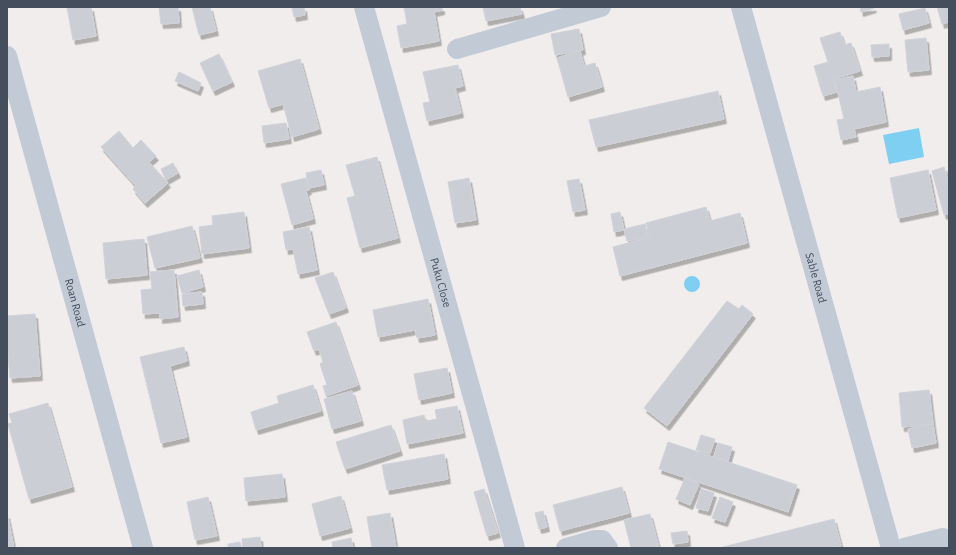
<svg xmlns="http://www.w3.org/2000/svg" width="956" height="555" viewBox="0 0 956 555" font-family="'Alegreya Sans',sans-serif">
<defs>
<filter id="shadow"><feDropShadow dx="2.5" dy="4.5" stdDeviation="0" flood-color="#0004"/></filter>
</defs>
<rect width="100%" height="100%" fill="#f0edec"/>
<path fill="#7fcff3" d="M919,128L924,157L889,164L883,135Z
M684 284a8 8 0 1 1 16 0a8 8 0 1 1-16 0Z"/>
<path fill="#cbced5" stroke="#d0d2d9" filter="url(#shadow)" d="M67,7H91L96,36L73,40Z
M159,7H178L179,23L161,24Z
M192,7H210L216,31L199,35Z
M304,7L305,15L294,17L292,8Z
M404,7H442V10L434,12L439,41L401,48L397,26L407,24Z
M483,7H520L522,14L486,21Z
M860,7H874V8L861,12Z
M937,7H949V22L942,24Z
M925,8L929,23L903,30L899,14Z
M579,29L583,50L555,55L551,34Z
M840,32L844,45L851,43L860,71L833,79L837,92L823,96L814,66L828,62L820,38Z
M926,38L929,70L908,72L905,40Z
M889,44V56L872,57L871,45Z
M580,51L584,66L595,63L602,87L568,97L557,58Z
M219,54L232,82L213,91L200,63Z
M300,59L319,129L292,137L283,104L269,108L258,71Z
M458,65L463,86L455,88L461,113L427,121L423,103L430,102L423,72Z
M179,72L201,83L198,91L175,81Z
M853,76L856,92L880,87L886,122L854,129L856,137L841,140L837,120L844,119L835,80Z
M718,91L724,119L596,147L589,120Z
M286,123L289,139L264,143L262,126Z
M119,131L133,148L141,140L156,156L149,162L168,183L145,203L133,189L136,186L101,147Z
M377,157L398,238L360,248L347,198L355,196L346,165Z
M173,163L178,173L166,180L161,169Z
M944,167L949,185V213L944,215L932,171Z
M321,170L324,185L309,188L306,173Z
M928,170L936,210L898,218L890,178Z
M306,178L309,190L306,191L313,219L292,225L281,184Z
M469,178L476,220L455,223L448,182Z
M579,179L585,210L573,212L567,181Z
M706,207L710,221L740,213L747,243L620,276L613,247L650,237L646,223Z
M244,212L249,248L202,254L199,227L213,225L212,216Z
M620,212L624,230L614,232L611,214Z
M645,224L648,236L627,241L624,229Z
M192,226L200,258L155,268L147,237Z
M309,227L317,270L298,274L293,249L286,250L283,232Z
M144,239L147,275L106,279L103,243Z
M174,270L178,317L160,319V313L143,314L141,290L152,289L150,272Z
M199,270L203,287L182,293L177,276Z
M333,272L346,308L329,314L315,278Z
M202,292L203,304L183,306L182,294Z
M428,299L435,335L417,338L415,330L378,337L373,310Z
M727,301L739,309L742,305L753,314L667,426L644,408Z
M35,314L40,376L10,378L7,344V316Z
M336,322L358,385L326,396L323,386L327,385L320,364L323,362L319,349L314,351L307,332Z
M184,347L187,361L170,366L187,437L161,443L140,357Z
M447,368L452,393L419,400L414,374Z
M313,385L321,411L256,430L251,412L279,403L277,396Z
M929,390L933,424L902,427L899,393Z
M352,391L361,421L332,429L324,399Z
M48,403L72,487L29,499L8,424L12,423L9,414Z
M457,406L463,433L407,444L403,420L424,415L426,421L437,419L435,410Z
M933,424L936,443L912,448L908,429Z
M391,425L400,451L345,469L336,442Z
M701,435L715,439L710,454L696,450Z
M668,442L797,485L788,512L659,469Z
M718,443L732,447L728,461L714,457Z
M444,454L448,479L387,490L382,465Z
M282,474L285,497L246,501L244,478Z
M685,478L699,484L690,505L676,499Z
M622,487L629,513L560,531L553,505Z
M484,489L498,533L487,536L474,492Z
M701,489L714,493L708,511L696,508Z
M341,496L350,528L320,536L312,504Z
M208,497L217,536L195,540L187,502Z
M720,497L733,502L725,522L712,518Z
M543,511L547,527L539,529L535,513Z
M390,513L396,548H372L367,517Z
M7,514L14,548H7Z
M650,514L659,548H631L624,520Z
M834,519L841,546L833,548H719Z
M687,531L688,542L673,544L671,533Z
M260,537L261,548H243L242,539Z
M351,538L353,548H333L332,542Z
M240,542L241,548H228V544Z"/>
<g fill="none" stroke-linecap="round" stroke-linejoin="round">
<g stroke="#c2cad6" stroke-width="20">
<path id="s1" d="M364,7L515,548"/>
<path id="s2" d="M741,7L891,548"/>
<path d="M457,49L601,7"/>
<path id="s3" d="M7,56L143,548"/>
<path d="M566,548L594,540H602L608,548"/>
<path d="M904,548L943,538L949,542"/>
</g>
</g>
<g text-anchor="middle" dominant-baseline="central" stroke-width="3.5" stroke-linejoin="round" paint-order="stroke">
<g font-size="12" fill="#444e5c" stroke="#fff">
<text stroke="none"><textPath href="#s2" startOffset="281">Sable Road</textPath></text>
<text stroke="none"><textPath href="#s1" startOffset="286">Puku Close</textPath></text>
<text stroke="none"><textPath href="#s3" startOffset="256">Roan Road</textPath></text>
</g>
</g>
<rect width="956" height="555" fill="none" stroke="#444e5c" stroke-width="16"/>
</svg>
